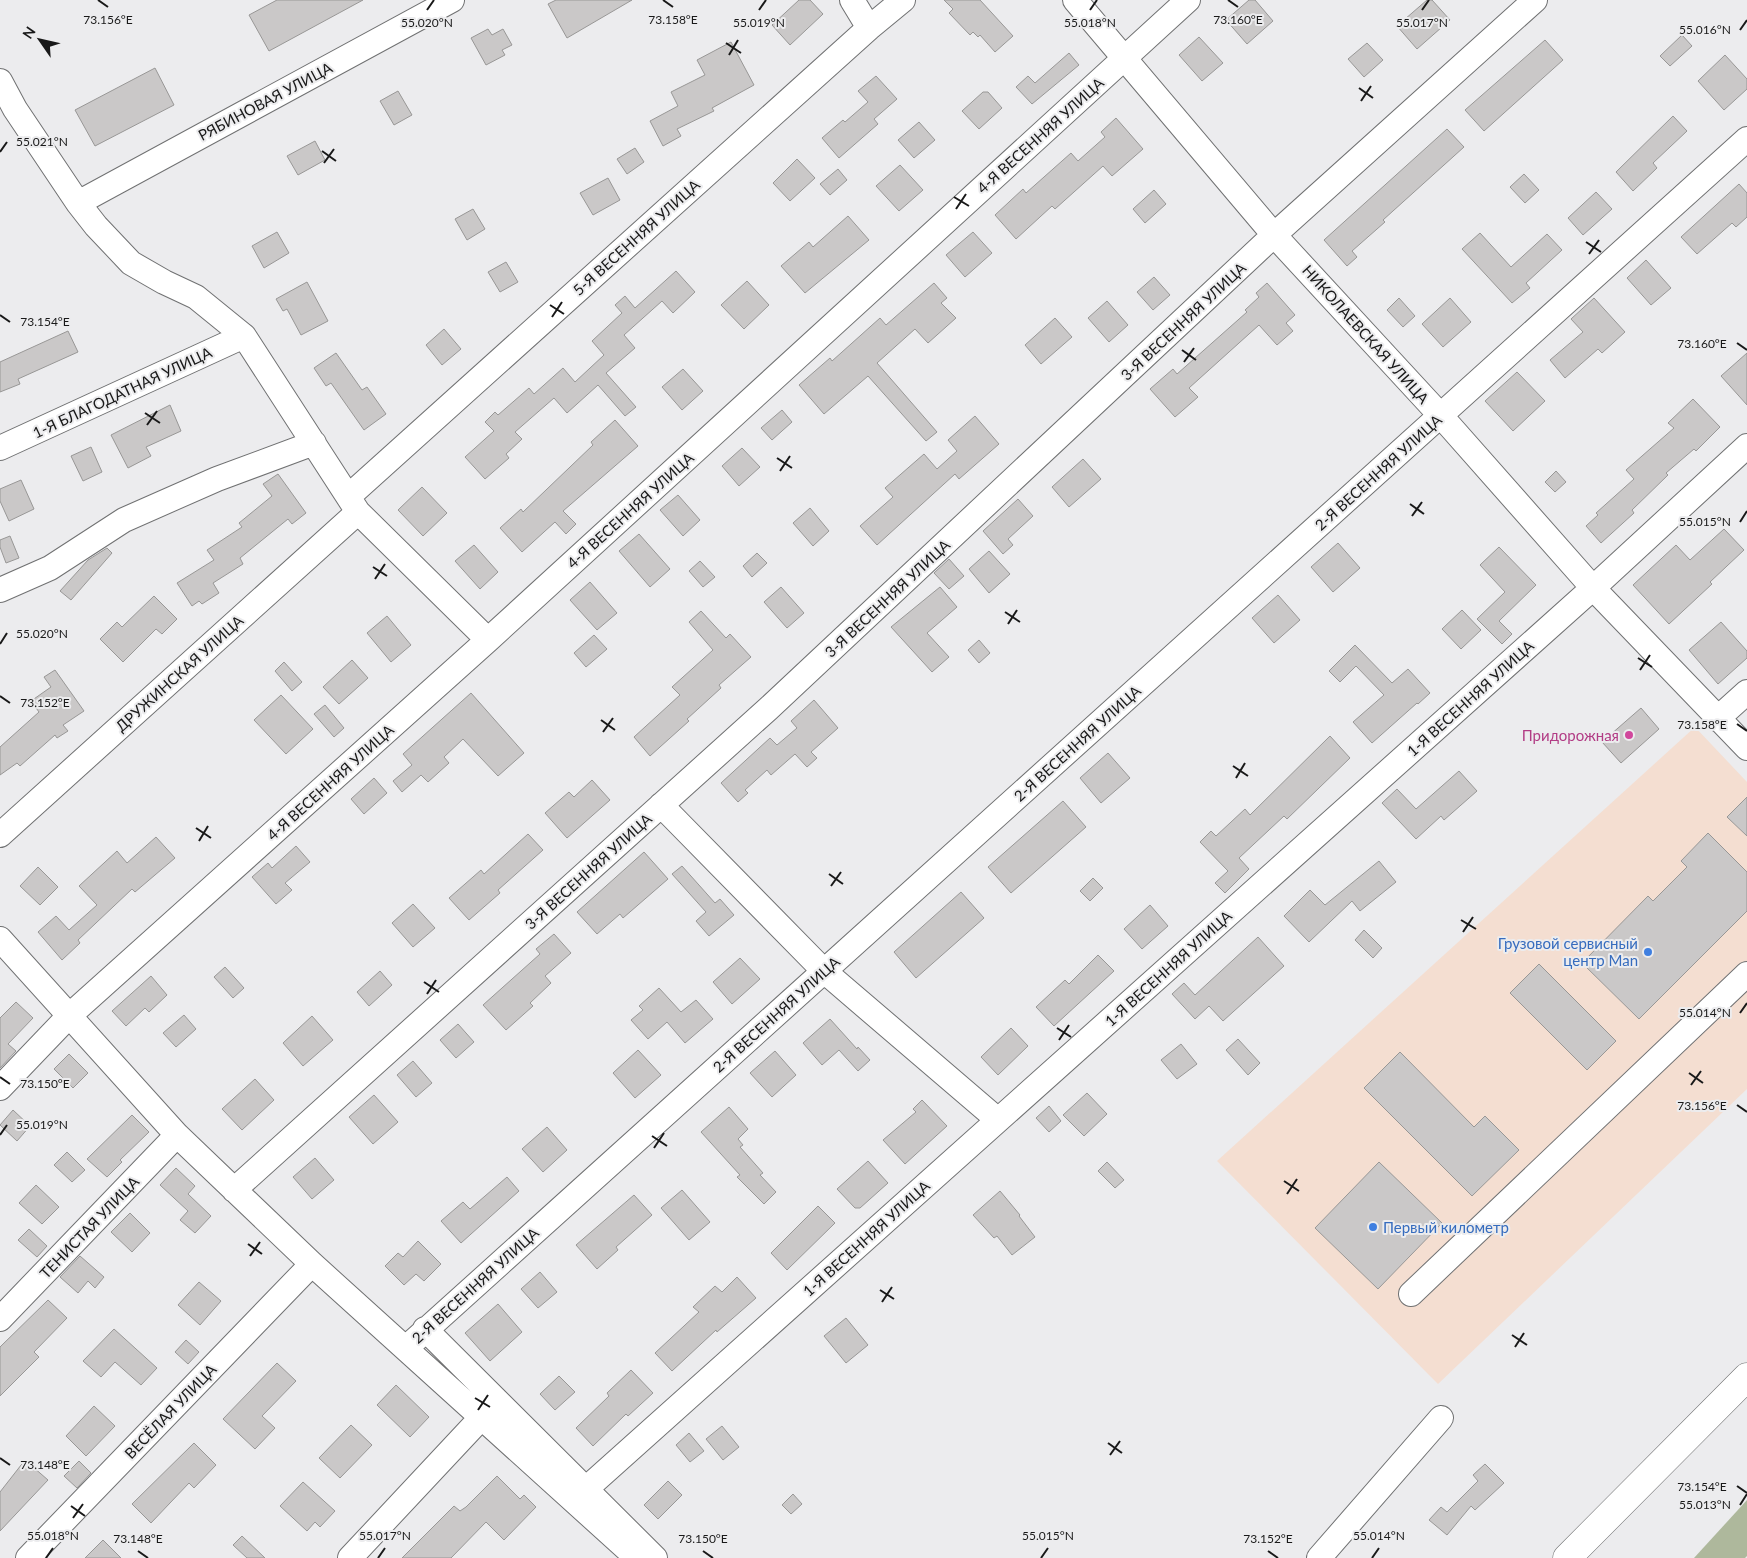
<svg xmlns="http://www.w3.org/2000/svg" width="1747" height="1558" viewBox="0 0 1747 1558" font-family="Lato,sans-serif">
<rect width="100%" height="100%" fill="#ececee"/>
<path fill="#f4ded1" d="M1695,727L1747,782V1089L1438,1384L1217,1161Z"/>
<path fill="#aeb89c" d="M1747,1500V1556L1745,1558H1694Z"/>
<path fill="#cac8c8" stroke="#989796" d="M277,0H363L269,51L249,15Z
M556,0H632L567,38L548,4Z
M799,0H810L823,14L790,45L772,25Z
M944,0H980L1013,36L995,52L980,35L978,37L973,32L970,35L949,13L953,9Z
M1249,0H1255L1273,21L1247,44L1226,20Z
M1427,0H1432L1450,20L1417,49L1397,26Z
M488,29L492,35L503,29L512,45L502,50L505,55L486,65L471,38Z
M1682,35L1692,46L1670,66L1660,56Z
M1199,37L1223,63L1202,81L1179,55Z
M1545,40L1563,60L1484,131L1465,110Z
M731,42L754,85L712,108L714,111L677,129L681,136L663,146L650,121L678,106L671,92L705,75L697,60Z
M1367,43L1383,60L1364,77L1348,59Z
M1069,53L1079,65L1032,104L1016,87L1028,76L1035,83Z
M1725,55L1747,79V89L1724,110L1698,81Z
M155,68L174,105L95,146L75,110Z
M876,76L897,99L874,119L878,124L839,158L822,138L843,120L845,122L868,102L858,91Z
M398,91L412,115L394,125L380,101Z
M983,92H988L1002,108L979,129L962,111Z
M1673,116L1687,131L1653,163L1657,168L1633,191L1616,172Z
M1116,118L1143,149L1112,176L1103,166L1055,209L1052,206L1016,239L995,215L1023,189L1026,193L1071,153L1078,161L1105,137L1101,132Z
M919,122L935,140L914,158L898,140Z
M1447,129L1464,147L1383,220L1385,222L1352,251L1357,257L1347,266L1324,240Z
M315,141L325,160L298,175L287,156Z
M635,148L644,162L627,174L617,159Z
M797,159L815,178L790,201L773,183Z
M900,165L923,190L899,211L876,186Z
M838,169L847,180L830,195L820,184Z
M1524,174L1539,190L1525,203L1510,187Z
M608,178L620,200L593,215L580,193Z
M1739,184L1747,193V217L1736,227L1732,223L1697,254L1681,237Z
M1154,190L1166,204L1145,223L1133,209Z
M1596,192L1612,209L1583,235L1568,218Z
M473,209L485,229L467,240L455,219Z
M848,216L869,240L805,293L781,266L809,242L813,247Z
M277,232L289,253L264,268L252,246Z
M973,232L992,253L965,277L946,255Z
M1480,233L1511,267L1547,234L1562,250L1526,283L1530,288L1512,303L1462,249Z
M1646,260L1671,288L1651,305L1627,278Z
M506,262L518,282L500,292L488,272Z
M676,271L695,292L673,313L662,301L624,335L635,348L606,373L636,407L625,416L598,385L567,413L554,398L515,432L522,439L506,454L509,458L485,479L465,457L494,431L485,422L495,412L498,415L529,388L534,394L563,368L575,382L604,355L592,341L622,313L615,305L625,296L635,308Z
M1154,277L1170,295L1153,310L1137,292Z
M747,281L769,305L744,329L721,305Z
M307,282L328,321L301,335L287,309L283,311L276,299Z
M934,283L947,298L941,303L956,318L928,343L915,329L877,363L937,432L926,441L868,376L824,414L799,385L830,358L832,361L880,318L886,325Z
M1267,283L1295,315L1286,323L1293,331L1277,345L1259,325L1189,388L1198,397L1175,417L1150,389L1173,369L1177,374L1247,312L1245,310L1259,297L1256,293Z
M1399,298L1415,316L1403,327L1387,310Z
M1450,298L1471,322L1443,347L1422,324Z
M1594,298L1625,332L1602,353L1598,349L1565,378L1550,360L1583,332L1571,319Z
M1107,301L1128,325L1109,342L1088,318Z
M1055,318L1072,337L1041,364L1025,345Z
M444,329L461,349L442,365L426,345Z
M68,331L78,352L18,379L20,384L0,392V362Z
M336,353L362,390L367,387L386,414L364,430L331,383L326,386L314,368Z
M1747,353V405L1721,376Z
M683,369L703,391L682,410L662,387Z
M1517,372L1545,401L1513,431L1485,401Z
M1693,399L1720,427L1696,451L1694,449L1666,473L1668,475L1632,510L1634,513L1601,543L1586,526L1598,515L1596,513L1634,479L1626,470L1674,428L1668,423Z
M170,405L181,431L146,447L151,456L128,468L111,435Z
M782,410L792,422L772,440L761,428Z
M975,416L999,444L959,479L955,474L877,545L860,526L893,497L885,488L924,454L937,469L957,451L948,440Z
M615,420L638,446L563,511L576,524L566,534L555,522L522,552L500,528L521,509L523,512L593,445L591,442Z
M91,447L102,472L83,481L71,456Z
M742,448L760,467L739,486L722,466Z
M1083,459L1101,479L1069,507L1052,487Z
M1556,471L1566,482L1555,492L1545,482Z
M278,474L306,513L292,524L288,519L240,558L243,564L213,583L219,593L202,604L199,601L192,606L177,583L214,560L207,550L242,527L239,523L272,496L263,484Z
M21,480L34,509L9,521L0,501V489Z
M422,487L447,513L423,536L398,510Z
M678,495L700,520L683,536L660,510Z
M1018,499L1033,516L1008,539L1013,545L1003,554L983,531Z
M810,508L829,531L813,546L793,523Z
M1724,529L1744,550L1710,582L1712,584L1669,624L1633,585L1676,545L1690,560Z
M639,534L670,569L650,587L619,551Z
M10,536L19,558L6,563L0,547V540Z
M1338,543L1360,568L1333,592L1311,567Z
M474,545L498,572L480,589L455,561Z
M1499,547L1536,585L1499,621L1512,634L1502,644L1477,619L1505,592L1480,565Z
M107,548L112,553L71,600L60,591L88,560Z
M989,551L1010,574L989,593L969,569Z
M757,553L767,563L752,577L743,566Z
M949,559L964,576L949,589L934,573Z
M700,561L715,577L703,587L689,571Z
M590,582L617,613L597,630L570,600Z
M781,587L804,613L787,628L764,602Z
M940,587L957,607L927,633L949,657L932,672L891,627Z
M1278,595L1300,620L1274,643L1252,618Z
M154,596L177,619L162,634L156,629L123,662L100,639L117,622L122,627Z
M1462,610L1481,630L1461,649L1442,629Z
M701,611L726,638L730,634L751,657L719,685L721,688L687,719L689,721L650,756L634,737L680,695L672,687L713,650L689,622Z
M387,616L411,645L391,662L367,633Z
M1721,622L1747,651V658L1718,684L1689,650Z
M594,635L607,649L586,667L574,653Z
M979,640L990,653L979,663L968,650Z
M1355,645L1392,683L1408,669L1430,693L1418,704L1417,703L1372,743L1353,722L1384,695L1356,666L1340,682L1329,671Z
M352,660L368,678L339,704L323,687Z
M284,662L302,682L292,691L275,671Z
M55,670L84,711L63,725L68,731L57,738L55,735L20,766L17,763L0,775V747L39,712L31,701L51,687L44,677Z
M471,693L524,753L498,776L463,739L444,757L449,763L428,782L421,775L402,792L393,781L412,765L403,754Z
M281,695L313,729L286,754L254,720Z
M814,700L838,728L811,752L817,758L807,767L795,754L771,775L767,770L745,790L748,793L738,802L721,783L770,738L777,745L797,728L791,721Z
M325,705L344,728L334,737L314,714Z
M1641,708L1659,729L1621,763L1602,742Z
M1330,736L1350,758L1287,819L1284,816L1239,858L1249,869L1225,893L1215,883L1228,871L1200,842L1211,831L1216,836L1245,809L1250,815Z
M1108,753L1130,778L1101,803L1080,778Z
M1459,771L1477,791L1444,820L1441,816L1416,839L1382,803L1397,789L1416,809Z
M374,778L387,793L364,814L351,799Z
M592,780L610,800L567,838L545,813L569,792L574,797Z
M1747,797V836L1727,817Z
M1063,801L1086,827L1011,893L988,867Z
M1708,833L1747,872V911L1639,1019L1582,963L1648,896L1653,901L1687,867L1681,861Z
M528,834L543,850L498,890L500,893L469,920L449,898L481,870L484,874Z
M156,837L175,858L135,892L132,889L78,940L80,943L62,960L38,932L56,916L69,930L97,905L79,886L117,851L127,863Z
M296,846L310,862L285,883L292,890L276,904L252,877L268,863L272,868Z
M644,852L668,879L623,918L620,914L597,934L577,912Z
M1379,861L1396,882L1360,911L1352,901L1309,942L1284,916L1310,890L1325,905Z
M682,866L715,903L720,899L734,915L709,936L696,921L706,912L672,874Z
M38,867L58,887L40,905L20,886Z
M1093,878L1103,888L1090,901L1080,891Z
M961,892L984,918L916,978L894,952Z
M413,904L435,928L413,947L392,923Z
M1150,905L1168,926L1142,949L1124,929Z
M1364,930L1382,948L1373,958L1355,940Z
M554,934L571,953L545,976L551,983L530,1003L533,1006L506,1030L483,1005L540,954L536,949Z
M1258,937L1284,966L1223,1021L1209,1006L1195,1019L1172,994L1184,983L1195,995Z
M1098,955L1114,971L1054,1026L1036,1007L1065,980L1069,984Z
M740,958L760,979L732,1004L713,982Z
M1539,964L1616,1041L1587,1070L1510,993Z
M225,967L244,988L233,998L214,977Z
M380,971L392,985L369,1006L357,992Z
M151,976L167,995L149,1012L145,1008L126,1026L112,1011Z
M659,988L681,1012L696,1000L713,1019L685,1043L667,1022L648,1039L631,1020L643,1010L639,1006Z
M16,1002L33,1018L8,1044L16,1051L0,1068V1018Z
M184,1015L196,1029L176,1047L163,1033Z
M312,1016L333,1040L303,1066L283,1043Z
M830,1019L857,1049L858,1047L870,1060L858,1071L839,1050L822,1065L803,1043Z
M458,1024L474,1042L456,1058L440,1040Z
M1011,1028L1028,1046L998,1075L981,1057Z
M1238,1039L1260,1063L1248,1075L1226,1050Z
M1181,1044L1197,1064L1177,1079L1161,1060Z
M638,1050L661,1075L635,1098L613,1073Z
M775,1051L796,1075L772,1097L750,1073Z
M1400,1052L1474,1127L1485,1116L1519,1150L1472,1196L1364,1088Z
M69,1054L88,1073L73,1088L54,1069Z
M413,1061L432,1083L416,1097L397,1075Z
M255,1079L274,1100L242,1130L222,1109Z
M1087,1093L1107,1114L1084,1136L1063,1115Z
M374,1095L398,1122L373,1144L349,1117Z
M922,1100L947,1126L905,1164L883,1140L916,1112L913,1109Z
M1049,1106L1061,1121L1049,1132L1036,1118Z
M729,1107L748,1129L738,1139L743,1145L740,1147L763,1173L760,1175L776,1192L764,1204L737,1177L740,1175L701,1132Z
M13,1110L30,1126L17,1141L0,1125Z
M132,1115L149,1132L120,1160L122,1162L107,1177L87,1159Z
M547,1127L567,1150L543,1172L522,1149Z
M67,1152L85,1170L72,1182L54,1165Z
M315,1158L334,1180L312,1199L293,1177Z
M868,1161L888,1183L860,1208H855L837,1189Z
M1107,1162L1124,1180L1115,1188L1098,1171Z
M1379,1162L1442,1223L1378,1289L1315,1228Z
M176,1168L195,1186L188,1194L211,1216L195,1233L180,1220L188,1211L160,1185Z
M507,1177L519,1191L461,1243L441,1221L463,1202L470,1209Z
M36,1185L59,1207L42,1224L19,1203Z
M682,1190L710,1222L689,1240L661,1208Z
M1000,1191L1020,1215L1019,1216L1035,1237L1012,1255L997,1236L994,1238L973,1215Z
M634,1195L652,1215L616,1247L618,1250L597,1269L576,1245Z
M818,1206L835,1223L787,1270L771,1253Z
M130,1213L150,1233L132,1252L111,1232Z
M29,1229L47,1246L37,1257L18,1240Z
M418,1241L441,1264L424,1281L416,1274L404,1285L385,1266L398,1253L403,1257Z
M80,1256L104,1277L95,1288L88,1281L78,1293L60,1277Z
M540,1272L557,1292L538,1308L521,1289Z
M737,1277L756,1298L717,1332L716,1330L672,1371L655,1353L699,1312L693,1307L715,1286L722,1292Z
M199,1282L221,1301L200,1325L178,1305Z
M48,1300L67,1318L34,1352L39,1357L0,1396V1347Z
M498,1304L522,1332L490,1361L465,1333Z
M846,1318L868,1345L846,1363L824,1336Z
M114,1329L157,1368L141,1385L115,1362L101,1377L83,1361Z
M186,1340L199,1352L188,1364L175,1352Z
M277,1363L296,1381L262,1416L275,1428L255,1449L223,1419Z
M631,1370L653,1393L628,1416L626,1414L593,1446L576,1428L609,1396L607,1393Z
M559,1376L575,1392L555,1410L540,1394Z
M396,1385L429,1417L410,1437L377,1405Z
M94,1406L115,1426L86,1456L66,1436Z
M351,1425L372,1445L340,1478L319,1458Z
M722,1426L739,1447L723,1460L706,1439Z
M689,1433L704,1451L690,1462L676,1445Z
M194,1443L216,1465L194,1488L189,1483L151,1523L132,1504Z
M25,1460L48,1480L0,1531V1492Z
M79,1461L91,1473L77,1488L64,1476Z
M1485,1464L1504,1483L1475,1510L1471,1506L1447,1535L1429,1520L1441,1507L1447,1512L1478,1481L1473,1475Z
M497,1476L520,1499L524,1495L536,1507L504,1540L486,1522L451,1558H402L454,1506L460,1511L466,1507Z
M668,1481L682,1495L658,1519L644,1505Z
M303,1482L335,1511L320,1527L315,1522L307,1531L280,1506Z
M793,1494L802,1504L791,1514L782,1505Z
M242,1536L265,1558H247L233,1545Z
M103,1540L121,1558H85Z"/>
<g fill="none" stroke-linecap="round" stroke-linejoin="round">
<defs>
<path id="minor" d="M852,0L869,28
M1075,0L1274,235L1441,416L1593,588L1747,748
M0,81L15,109L78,203L96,226L131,263L164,282L196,297L244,336L358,512L488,640
M78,203L452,0
M0,448L244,336
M349,496L869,28L903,0
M0,590L50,568L124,520L217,479L314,443
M1717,719L1747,692
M661,805L824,971L998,1120
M0,835L358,512
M0,939L177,1135L312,1264L637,1558
M0,1088L69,1016L488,640L1188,0
M234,1190L768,709L1274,235L1535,0
M1411,1294L1747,974
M0,1319L177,1135
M425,1329L655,1558
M406,1348L1747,139
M587,1488L1593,588L1747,446
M28,1558L312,1264
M350,1558L481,1418
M1319,1558L1441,1418"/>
<path id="major" d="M1567,1558L1747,1377"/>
</defs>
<use href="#minor" stroke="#707172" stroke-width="26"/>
<use href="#major" stroke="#707172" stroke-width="29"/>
<use href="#minor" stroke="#fff" stroke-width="24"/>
<use href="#major" stroke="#fff" stroke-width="28"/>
</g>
<path fill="none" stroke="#191919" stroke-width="2" d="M98,0L108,7M663,0L673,7M1228,0L1238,7M427,10L434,0M759,10L766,0M1090,10L1097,0M1422,10L1429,0M1740,30L1747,20M726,43L741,53M729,55L738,40M1359,88L1373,98M1361,101L1371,86M322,151L336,161M0,152L7,142M324,163L334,149M954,197L969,206M956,209L966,194M1586,242L1601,252M1589,254L1599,240M550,305L564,314M0,315L10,322M552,317L562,302M1737,343L1747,350M1182,350L1196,360M1184,362L1194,348M145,413L160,423M147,425L157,411M777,458L792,468M780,471L790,456M1410,504L1424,514M1412,516L1422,502M1740,522L1747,511M373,567L387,576M375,579L385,564M1005,612L1020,622M1008,624L1017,610M0,644L7,633M1638,658L1652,667M1640,670L1650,655M0,696L10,703M601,720L615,730M1737,724L1747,731M603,732L613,718M1233,766L1248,776M1236,778L1245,763M196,828L211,838M199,841L208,826M829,874L843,884M831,886L841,872M1461,920L1476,929M1463,932L1473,917M424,982L439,992M427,994L436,980M1740,1013L1747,1003M1057,1028L1071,1037M1059,1040L1069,1025M1689,1073L1703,1083M0,1077L10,1084M1691,1085L1701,1071M1737,1105L1747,1112M0,1135L7,1125M652,1136L667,1146M654,1148L664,1133M1284,1181L1299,1191M1287,1194L1297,1179M248,1244L262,1254M250,1256L260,1242M880,1290L894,1299M882,1302L892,1287M1512,1335L1527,1345M1515,1347L1524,1333M475,1398L490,1407M478,1410L488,1395M1108,1443L1122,1453M1110,1455L1120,1441M0,1458L10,1465M1737,1486L1747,1493M1740,1505L1747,1494M71,1506L85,1516M73,1518L83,1504M138,1551L148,1558M703,1551L713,1558M1268,1551L1278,1558M46,1558L53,1548M378,1558L385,1548M1041,1558L1048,1548M1372,1558L1379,1548"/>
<circle fill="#d1479c" stroke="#ececee" stroke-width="2" cx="1629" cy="735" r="5"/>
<g fill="#3f7fe0" stroke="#ececee" stroke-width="2">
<circle cx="1648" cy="952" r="5"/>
<circle cx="1373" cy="1227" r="5"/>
</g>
<g text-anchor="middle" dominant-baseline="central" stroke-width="4" stroke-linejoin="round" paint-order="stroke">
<g font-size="15" fill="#191919" stroke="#ececee">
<text transform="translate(265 101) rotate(-28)">РЯБИНОВАЯ УЛИЦА</text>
<text transform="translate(1040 135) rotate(-42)">4-Я ВЕСЕННЯЯ УЛИЦА</text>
<text transform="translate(636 237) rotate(-42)">5-Я ВЕСЕННЯЯ УЛИЦА</text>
<text transform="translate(1183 321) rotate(-43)">3-Я ВЕСЕННЯЯ УЛИЦА</text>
<text transform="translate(1366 334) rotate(48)">НИКОЛАЕВСКАЯ УЛИЦА</text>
<text transform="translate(122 392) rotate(-25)">1-Я БЛАГОДАТНАЯ УЛИЦА</text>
<text transform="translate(1378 472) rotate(-42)">2-Я ВЕСЕННЯЯ УЛИЦА</text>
<text transform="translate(630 510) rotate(-42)">4-Я ВЕСЕННЯЯ УЛИЦА</text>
<text transform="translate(887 598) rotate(-43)">3-Я ВЕСЕННЯЯ УЛИЦА</text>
<text transform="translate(179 673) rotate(-42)">ДРУЖИНСКАЯ УЛИЦА</text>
<text transform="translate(1470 698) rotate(-42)">1-Я ВЕСЕННЯЯ УЛИЦА</text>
<text transform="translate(1077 743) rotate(-42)">2-Я ВЕСЕННЯЯ УЛИЦА</text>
<text transform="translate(330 782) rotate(-42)">4-Я ВЕСЕННЯЯ УЛИЦА</text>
<text transform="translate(588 871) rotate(-42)">3-Я ВЕСЕННЯЯ УЛИЦА</text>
<text transform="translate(1168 968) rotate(-42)">1-Я ВЕСЕННЯЯ УЛИЦА</text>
<text transform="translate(776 1014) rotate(-42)">2-Я ВЕСЕННЯЯ УЛИЦА</text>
<text transform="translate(89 1227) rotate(-46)">ТЕНИСТАЯ УЛИЦА</text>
<text transform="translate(866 1238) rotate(-42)">1-Я ВЕСЕННЯЯ УЛИЦА</text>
<text transform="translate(475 1285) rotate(-42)">2-Я ВЕСЕННЯЯ УЛИЦА</text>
<text transform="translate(170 1411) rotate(-46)">ВЕСЁЛАЯ УЛИЦА</text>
</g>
<g font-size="15" fill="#b23c85" stroke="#ececee" text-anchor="end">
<text x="1619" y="735">Придорожная</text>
</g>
<g font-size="15" fill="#366cbe" stroke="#ececee" text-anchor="end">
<text x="1638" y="943">Грузовой сервисный<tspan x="1638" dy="17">центр Man</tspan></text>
<text x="1383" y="1227" text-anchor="start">Первый километр</text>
</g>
</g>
<g font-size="12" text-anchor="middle" fill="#191919" stroke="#ececee" stroke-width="4" stroke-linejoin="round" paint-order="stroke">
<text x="108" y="24">73.156°E</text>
<text x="673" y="24">73.158°E</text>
<text x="1238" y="24">73.160°E</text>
<text x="427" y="27">55.020°N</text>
<text x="759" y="27">55.019°N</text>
<text x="1422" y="27">55.017°N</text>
<text x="1090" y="27">55.018°N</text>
<text x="1705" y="34">55.016°N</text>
<text x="42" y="146">55.021°N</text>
<text x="45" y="326">73.154°E</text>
<text x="1702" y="348">73.160°E</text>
<text x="1705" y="526">55.015°N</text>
<text x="42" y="638">55.020°N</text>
<text x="45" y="707">73.152°E</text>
<text x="1702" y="729">73.158°E</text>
<text x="1705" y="1017">55.014°N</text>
<text x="45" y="1088">73.150°E</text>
<text x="1702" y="1110">73.156°E</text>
<text x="42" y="1129">55.019°N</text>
<text x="45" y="1469">73.148°E</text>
<text x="1702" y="1491">73.154°E</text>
<text x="1705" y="1509">55.013°N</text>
<text x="53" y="1540">55.018°N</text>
<text x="385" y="1540">55.017°N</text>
<text x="1048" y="1540">55.015°N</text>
<text x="1379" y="1540">55.014°N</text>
<text x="138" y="1543">73.148°E</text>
<text x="703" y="1543">73.150°E</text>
<text x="1268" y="1543">73.152°E</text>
</g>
<g transform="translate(40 40) rotate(304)" stroke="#ececee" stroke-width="4" paint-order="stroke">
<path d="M0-4L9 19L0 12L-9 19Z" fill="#191919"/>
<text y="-8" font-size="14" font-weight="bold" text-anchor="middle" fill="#191919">N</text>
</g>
</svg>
